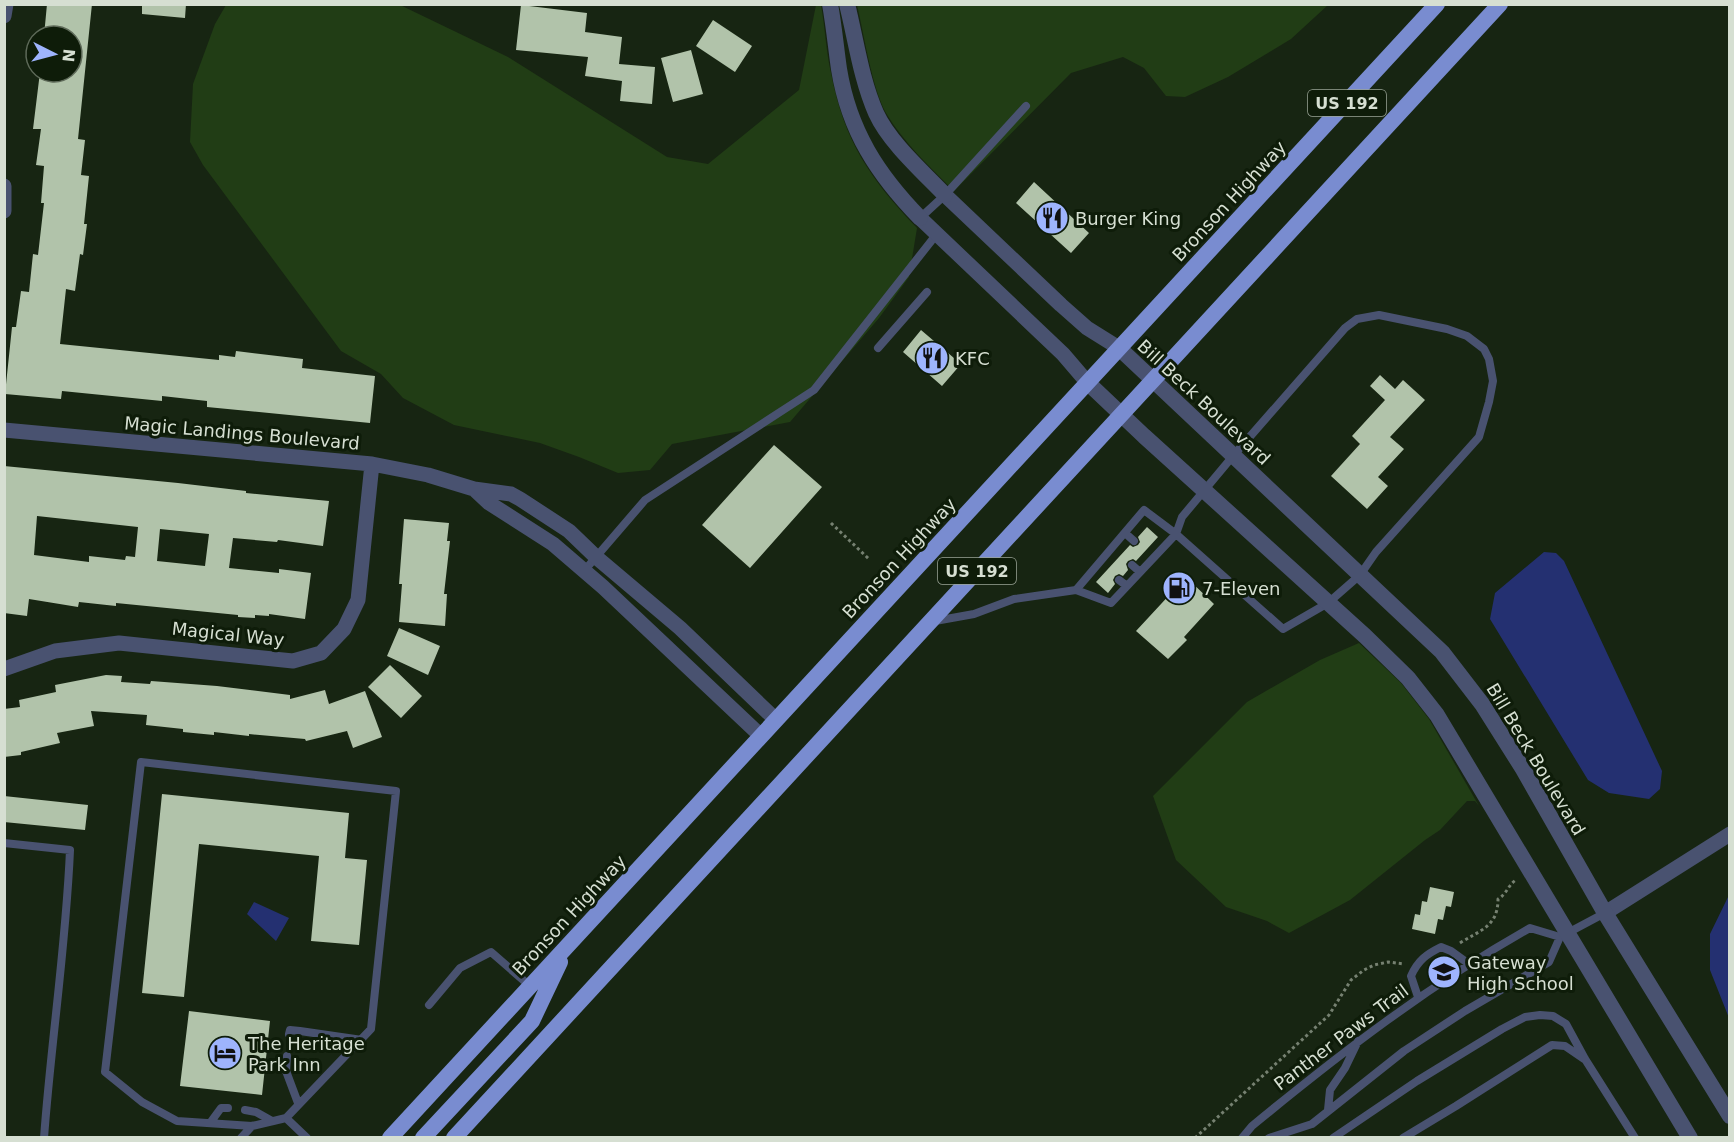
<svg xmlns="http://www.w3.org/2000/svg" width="1734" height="1142" viewBox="0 0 1734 1142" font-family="'DejaVu Sans',sans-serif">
<rect width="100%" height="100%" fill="#172512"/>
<path fill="#213d15" d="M398,4L508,57L667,157L708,164L799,90L816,5H821C825,27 826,51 831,73C844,141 870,179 917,228L909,277L879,318L790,422L672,444L650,470L618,473L579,457L540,443L454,425L403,398L381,374L341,351L203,165L190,142L193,84L215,24L226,5Z
M857,5H1328L1291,39L1228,77L1185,97L1166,96L1144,68L1123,57L1071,73L954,191C929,166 904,143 886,113C872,88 864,34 857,5Z
M1359,643L1401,683L1429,719L1479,806L1475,801H1467L1440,830L1425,840L1350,900L1289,933L1267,921L1226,907L1176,860L1153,796L1247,702L1320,660Z"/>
<path fill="#243071" d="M1544,552L1556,553L1564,561L1662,771L1660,789L1649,799L1609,793L1588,780L1490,619L1495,593Z
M1729,895V1018L1710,970V934Z
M254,902L289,918L276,941L247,914Z"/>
<path fill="#b1c3aa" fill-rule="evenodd" d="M47,4H92L78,139L85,140L81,175L89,176L84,224H87L83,255L80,254L75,291L66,289L60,344L219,360V355L235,357L236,351L303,359L302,368L375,376L370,423L207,407V401L162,396V401L62,391L61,399L5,394L12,327H16L21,291L29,292L33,254L38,255L44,203H41L44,166L36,165L41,129H33L40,72H72V36H44Z
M142,4H186L185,18L142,14Z
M521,5L587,13L585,32L622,37L619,64L655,67L652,104L620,101L622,81L585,76L588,57L516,50Z
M713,20L752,46L735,72L696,46Z
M691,50L703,94L673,102L661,58Z
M1034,182L1089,233L1071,253L1016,203Z
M921,330L961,364L942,386L903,352Z
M1380,375L1395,389L1403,380L1425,400L1390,437L1404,449L1378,477L1388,486L1367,509L1331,476L1360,444L1352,436L1385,400L1370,386Z
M774,445L822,487L750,568L702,525Z
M4,466L178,483L246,491V493L329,501L323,546L278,540L277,542L233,538L229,568L279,573V569L311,573L305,619L269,614V616L255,615V618L238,617V615L116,603V606L79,602L78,607L29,599L27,616L4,613ZM37,516L138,527L135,557L126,556L125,560L89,556V562L34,555ZM160,529L209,534L205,566L157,561Z
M404,519L449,523L447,541H450L444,594H447L445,626L399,622L402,584H399Z
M1147,527L1158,537L1136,561L1133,559L1128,561L1126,564L1128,570L1123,576L1119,574L1115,576L1113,580L1115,584L1108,593L1096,582L1130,545L1133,547L1138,545L1140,542L1138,537Z
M1186,577L1214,604L1184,637L1187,640L1168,659L1136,631Z
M399,628L440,646L428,675L387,656Z
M390,665L422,696L401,718L368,687Z
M106,675L122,676L121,682L150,684L151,681L217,686L290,695V699L325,690L329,704L365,691L382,737L353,748L347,731L306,741L305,739L249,734V736L214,732V735L183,732V729L146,725L147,715L91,711L94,726L57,733L60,743L21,752V755L4,757V709L20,707L19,700L56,692L55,685Z
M162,794L349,813L345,858L367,860L359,945L311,941L319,856L199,844L184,997L142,993Z
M4,796L88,805L85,830L4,822Z
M1430,887L1454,892L1451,907L1446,906L1443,920L1438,919L1435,934L1412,929L1415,914L1420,915L1422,901L1427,902Z
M189,1011L270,1021L262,1095L180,1086Z"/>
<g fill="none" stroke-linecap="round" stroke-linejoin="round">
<path stroke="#768171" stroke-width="3" stroke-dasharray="3 3" stroke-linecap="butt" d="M831,523L870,560
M1460,943C1480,930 1498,927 1498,899C1507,894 1508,885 1516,880
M1195,1138L1329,1015L1351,980L1364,970L1374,965L1388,962L1404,964"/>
<path stroke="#495270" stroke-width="8" d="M920,218L945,195L1026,106
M878,348L927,292
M1125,533L1134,541
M1132,565L1140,572
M584,571L645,500L814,390L936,235
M1119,580L1127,586
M935,621L974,614L1014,599L1076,590L1144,510L1176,534L1182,517L1233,456L1345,328L1357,319L1379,315L1447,329L1467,336L1484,349L1489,359L1493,381L1489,402L1479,437L1376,552L1360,575L1328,603L1283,629L1176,534L1111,603L1076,590
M141,762L396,791L371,1029L286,1118L252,1126L177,1121L142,1102L105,1072Z
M4,843L70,850C66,946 51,1042 44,1138
M1418,997L1411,976C1418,960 1427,954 1441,947L1451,951L1469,964
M429,1005L460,968L491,952L530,986
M289,1034L290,1030L300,1031L362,1040
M287,1056L286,1071L298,1103
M245,1110L256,1112L272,1121
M1328,1110L1330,1090L1345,1068L1358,1041
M286,1118L307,1138
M210,1123L221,1108H228
M241,1138L252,1126
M1242,1138L1252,1126C1342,1052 1429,985 1530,928L1560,937
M1269,1138L1312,1124L1404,1051L1465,1011L1549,962L1560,937L1605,913
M1333,1138L1417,1081L1502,1029L1525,1017L1540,1015L1553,1016L1566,1024L1585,1059L1635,1138
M1403,1138L1456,1106L1552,1045L1565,1046L1584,1059"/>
<path stroke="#495270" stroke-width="15" d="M4,16L6,4
M4,186V211
M945,195L1061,305L1087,328L1119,348
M920,218L1063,354L1087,382
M4,430L372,464L428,475L474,489L511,494L520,499L569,531L596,557L680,628L776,720
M474,489L489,503L553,544L603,587L761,736
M4,669L55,651L119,643L293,661L321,653L344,629L358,600L372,464
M1605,913L1730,834"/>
<path stroke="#495270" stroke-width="16" d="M830,4C834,26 836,48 839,69C849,131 878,175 920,218
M847,4C856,40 861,79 876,113C889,142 923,172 945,195
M1119,348L1442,652L1482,704L1523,769L1605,913L1730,1116
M1087,382L1144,436L1365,636L1408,678L1437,715L1690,1138"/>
<path stroke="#798cd0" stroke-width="16" d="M390,1138L1437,4
M423,1138L532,1021L560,962
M454,1138L1500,4"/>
</g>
<defs>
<symbol id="restaurant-disc" viewBox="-11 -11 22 22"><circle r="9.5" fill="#9eb4fd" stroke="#0e1c09"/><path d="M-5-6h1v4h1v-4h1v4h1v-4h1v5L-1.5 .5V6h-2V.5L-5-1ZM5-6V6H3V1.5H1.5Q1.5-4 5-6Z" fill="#111"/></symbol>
<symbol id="fuel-disc" viewBox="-11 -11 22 22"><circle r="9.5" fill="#9eb4fd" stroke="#0e1c09"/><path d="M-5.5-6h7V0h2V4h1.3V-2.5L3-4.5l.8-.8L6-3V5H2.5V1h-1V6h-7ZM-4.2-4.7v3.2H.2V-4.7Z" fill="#111"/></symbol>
<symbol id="school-disc" viewBox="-11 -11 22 22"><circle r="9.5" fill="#9eb4fd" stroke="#0e1c09"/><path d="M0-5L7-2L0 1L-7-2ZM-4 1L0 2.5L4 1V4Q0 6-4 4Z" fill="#111"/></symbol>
<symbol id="hotel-disc" viewBox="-11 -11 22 22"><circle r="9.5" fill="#9eb4fd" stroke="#0e1c09"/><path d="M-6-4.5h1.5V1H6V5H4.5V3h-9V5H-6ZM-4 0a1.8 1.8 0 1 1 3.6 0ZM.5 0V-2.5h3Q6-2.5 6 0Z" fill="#111"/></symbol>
</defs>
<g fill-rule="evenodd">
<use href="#restaurant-disc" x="1033" y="199" width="38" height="38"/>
<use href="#restaurant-disc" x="913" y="339" width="38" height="38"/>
<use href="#fuel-disc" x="1160" y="569" width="38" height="38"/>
<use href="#school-disc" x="1425" y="953" width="38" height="38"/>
<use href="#hotel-disc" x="206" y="1034" width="38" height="38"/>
</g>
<g text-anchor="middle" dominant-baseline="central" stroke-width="6" stroke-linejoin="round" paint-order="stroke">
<g fill="#0e1c09" stroke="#9aa496" stroke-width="1.5">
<rect x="1308" y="90" width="78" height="26" rx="4.5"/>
<rect x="938" y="558" width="78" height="26" rx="4.5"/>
</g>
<g font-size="16" font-weight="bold" fill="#d6dfd2">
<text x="1347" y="103">US 192</text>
<text x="977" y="571">US 192</text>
</g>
<g font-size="18" fill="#d6dfd2" stroke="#0e1c09">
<text transform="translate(1229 201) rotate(-47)">Bronson Highway</text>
<text transform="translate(1204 402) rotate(43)">Bill Beck Boulevard</text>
<text transform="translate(242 433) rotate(5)">Magic Landings Boulevard</text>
<text transform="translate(899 558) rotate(-47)">Bronson Highway</text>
<text transform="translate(228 634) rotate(6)">Magical Way</text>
<text transform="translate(1536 759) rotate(59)">Bill Beck Boulevard</text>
<text transform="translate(569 915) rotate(-47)">Bronson Highway</text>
<text transform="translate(1341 1037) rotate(-37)">Panther Paws Trail</text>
</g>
<g font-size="18" fill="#d6dfd2" stroke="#0e1c09" text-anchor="start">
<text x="1075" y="218">Burger King</text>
<text x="955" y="358">KFC</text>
<text x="1202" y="588">7-Eleven</text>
<text x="1467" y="962">Gateway<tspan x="1467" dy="21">High School</tspan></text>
<text x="248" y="1043">The Heritage<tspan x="248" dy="21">Park Inn</tspan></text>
</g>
</g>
<rect width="1734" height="1142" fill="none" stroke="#d6dfd2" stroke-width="12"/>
<g transform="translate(54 54) rotate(96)"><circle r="28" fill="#0e1c09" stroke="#5e6a59" stroke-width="1.5"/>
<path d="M0-4.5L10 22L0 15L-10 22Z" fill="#9eb4fd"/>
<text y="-9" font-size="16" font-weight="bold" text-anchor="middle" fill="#d6dfd2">N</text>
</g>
</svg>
